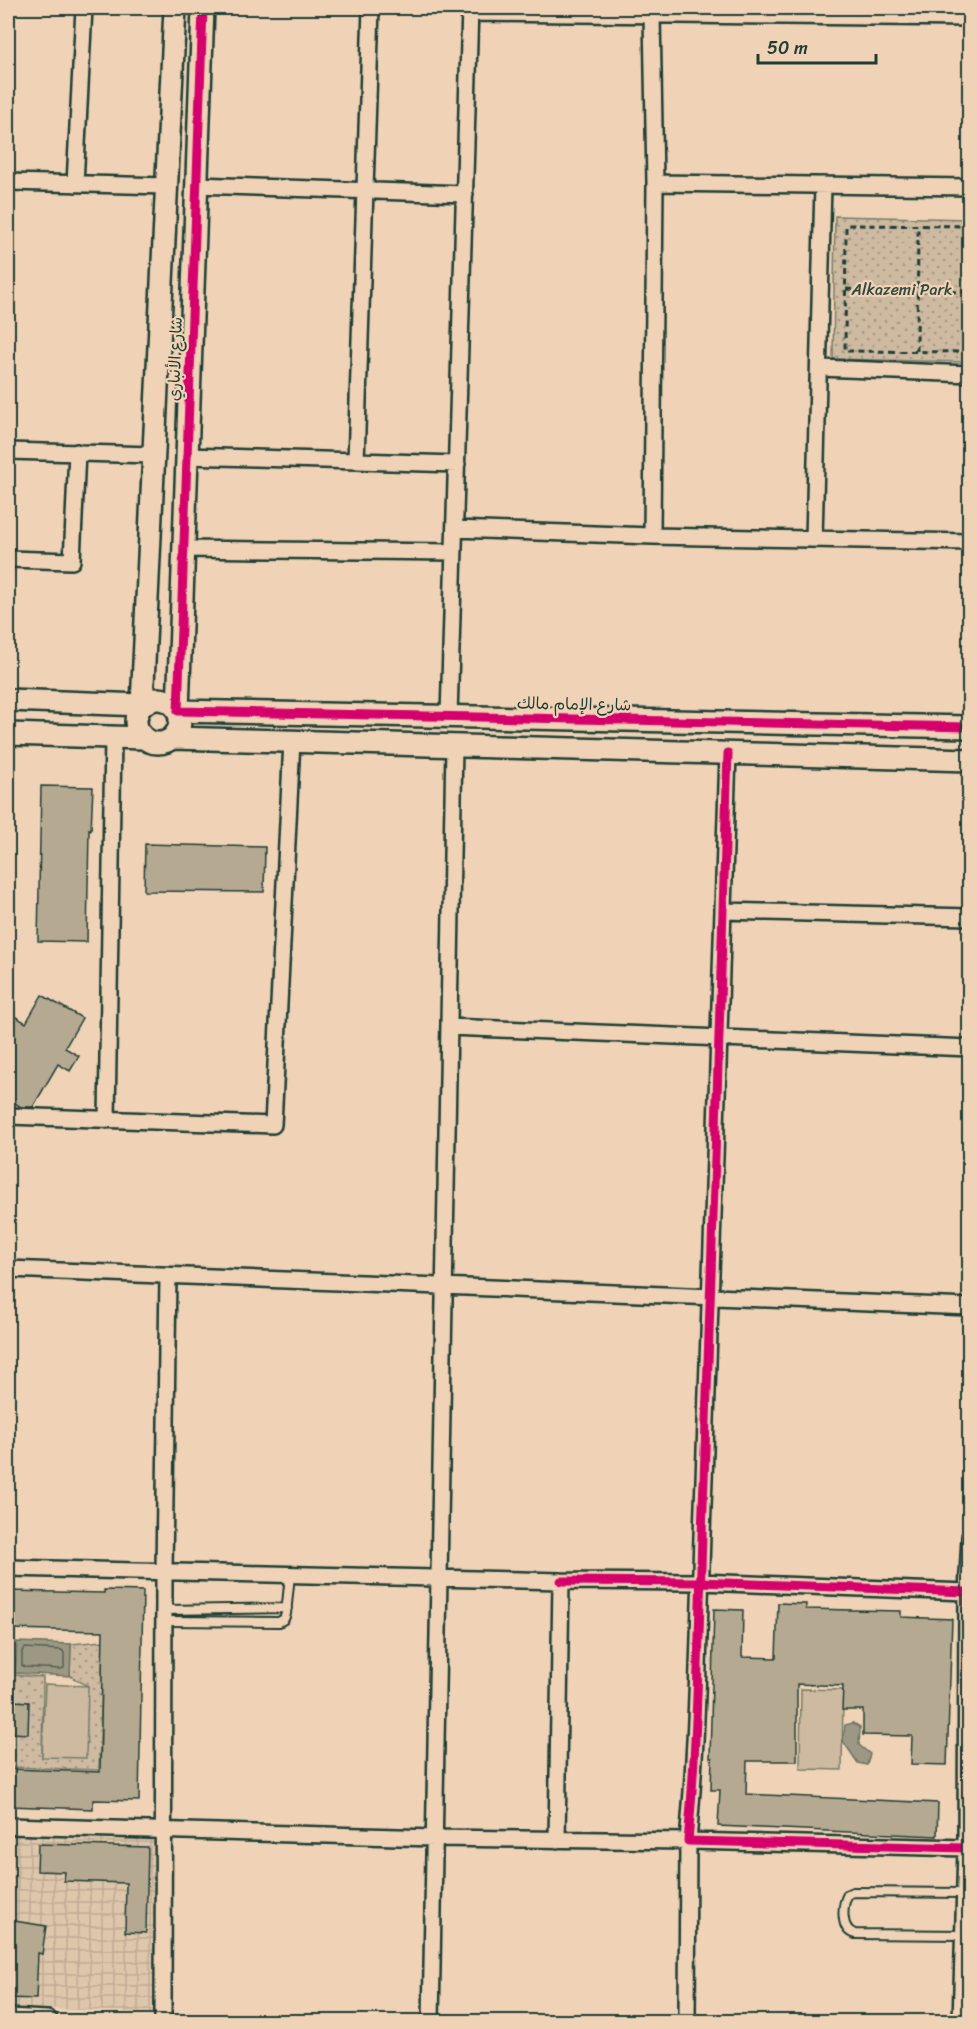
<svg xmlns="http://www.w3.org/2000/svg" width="977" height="2029" viewBox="0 0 977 2029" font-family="Sriracha,'Playpen Sans Arabic',sans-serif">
<defs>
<pattern id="industrial-grid" width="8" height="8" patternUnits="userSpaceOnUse" patternTransform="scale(1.5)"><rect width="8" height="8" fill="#dec6ab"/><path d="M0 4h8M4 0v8" fill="none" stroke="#beab94"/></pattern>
<pattern id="park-dots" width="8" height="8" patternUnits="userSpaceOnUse" patternTransform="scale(1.5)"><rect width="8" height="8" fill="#cebaa1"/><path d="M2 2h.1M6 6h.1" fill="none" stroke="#a79884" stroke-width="1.8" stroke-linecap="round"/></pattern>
</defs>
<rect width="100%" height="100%" fill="#f0d3b6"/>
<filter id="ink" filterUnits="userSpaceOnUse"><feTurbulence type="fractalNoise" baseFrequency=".0167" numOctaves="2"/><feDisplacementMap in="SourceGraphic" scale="12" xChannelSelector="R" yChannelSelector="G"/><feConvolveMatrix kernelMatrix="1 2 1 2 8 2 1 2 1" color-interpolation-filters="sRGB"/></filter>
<g filter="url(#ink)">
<path fill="url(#industrial-grid)" d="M8,1821L158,1822L154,2013L8,2007Z"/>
<path fill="url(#park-dots)" stroke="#767c6a" stroke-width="1.5" d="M835,216L969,219V362L833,359Z
M8,1631L15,1632L13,1675L43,1677L42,1757L88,1686L70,1676L71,1644L103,1641L99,1770L8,1767Z"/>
<path fill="#cebaa1" stroke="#767c6a" stroke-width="1.5" d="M45,1684L88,1686L86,1758L42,1757Z
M801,1689L843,1690L842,1770L800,1769Z"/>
<path fill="#9d9883" stroke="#6b7463" stroke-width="1.5" d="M17,1642L71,1644L70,1676L15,1673Z
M853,1723L860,1727L859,1745L870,1754L867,1765L858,1763L843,1741L845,1725Z"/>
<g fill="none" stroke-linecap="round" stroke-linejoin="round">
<path stroke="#516154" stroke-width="1.5" d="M25,1648L62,1650L64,1653V1668L61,1669L24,1667L22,1665V1651Z"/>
</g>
<path fill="#b5a992" stroke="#1f3d34" stroke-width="1.5" d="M41,786L93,787L91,830L89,829L87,942L38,941Z
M145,844L265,847L264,892L144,891Z
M42,995L82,1018L65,1048L79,1056L70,1071L58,1064L33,1107H21L8,1099V1012L26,1023Z
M104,1590L143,1591L139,1801L93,1800V1809L8,1806V1769L100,1772L103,1631L8,1629V1591L104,1593Z
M778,1603L806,1604V1609L901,1611V1617L952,1619L947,1765L911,1764L912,1736L863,1735V1710H842L843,1686L797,1684V1761H747L746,1794L938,1803L937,1836L718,1826L720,1790H711L712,1758H710L714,1609L743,1610L742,1657L776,1658Z
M13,1701L29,1702L28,1734L12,1733Z
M38,1844L148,1847L146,1933L125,1932L126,1883L64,1881L65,1872L37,1871Z
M8,1920L46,1926L42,1954L38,1953L36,1999L8,1998Z"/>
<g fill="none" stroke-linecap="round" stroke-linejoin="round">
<defs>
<path id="lane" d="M164,1610L287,1608
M164,1621L279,1622L284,1619L286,1614L290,1575
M964,1935L855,1934C840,1930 842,1905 848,1894L853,1892L965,1893"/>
<path id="street" d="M470,13L970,18
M652,15L655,183L652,536
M8,182L166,186
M655,183L970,187
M75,184L84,8
M196,185L465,194
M820,368L970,374
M8,451L153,455
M186,456L457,464
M356,461L371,8
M455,529L652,536L970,542
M814,539L823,185
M183,549L454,552
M8,559L72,561L77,452
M449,716L470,8
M723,911L970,917
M449,1027L970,1048
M8,1116L273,1125L292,741
M107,1120L113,737
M8,1269L970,1307
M970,1537L967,1592H970
M8,1568L561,1581L557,1840
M561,1581L700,1582L967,1592L966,1848L688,1841C699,1722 699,1600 704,1480C713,1238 720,995 728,753
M8,1826L434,1838L688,1841L687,2022
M163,2022L164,1571L168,1275
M431,2022L454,745
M961,2022L966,1848H970"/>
<path id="secondary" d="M203,8L178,711L970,727
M136 721a22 22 0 1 1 44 0a22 22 0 1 1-44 0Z
M8,700L142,705L175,8
M8,734L144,738
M173,738L970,760
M8,2020L47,2022"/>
</defs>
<use href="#lane" stroke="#1f3d34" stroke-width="12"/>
<use href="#street" stroke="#1f3d34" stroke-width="20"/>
<use href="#secondary" stroke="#1f3d34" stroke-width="26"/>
<path stroke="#1f3d34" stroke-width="3" stroke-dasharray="6 4.5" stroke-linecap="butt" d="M970,226L846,225L845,351L970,352
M846,289L970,292
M917,351L918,227"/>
<use href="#lane" stroke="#f0d3b6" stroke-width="8"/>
<use href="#street" stroke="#f0d3b6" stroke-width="15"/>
<use href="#secondary" stroke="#f0d3b6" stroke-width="21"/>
<defs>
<path id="cycleway" d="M203,8L178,711L970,727
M561,1581L700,1582L967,1592L966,1848L688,1841C699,1722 699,1600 704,1480C713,1238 720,995 728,753"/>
</defs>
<use href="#cycleway" stroke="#f0d3b6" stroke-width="13"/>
<use href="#cycleway" stroke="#d6006c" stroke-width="9"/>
</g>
</g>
<g text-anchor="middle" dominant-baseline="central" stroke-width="4.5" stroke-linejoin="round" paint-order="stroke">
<g font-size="16" fill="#304a3f" stroke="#f0d3b6">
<text x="902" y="289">Alkazemi Park</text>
</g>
<g font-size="16" fill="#1f3d34" stroke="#f0d3b6">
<text transform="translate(175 359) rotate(-88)">شارع الأنباري</text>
<text transform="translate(574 704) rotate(1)">شارع الإمام مالك</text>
</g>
</g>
<rect width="977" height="2029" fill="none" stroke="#f0d3b6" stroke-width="30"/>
<rect x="15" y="15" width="947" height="1999" fill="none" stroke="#1f3d34" stroke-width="2" filter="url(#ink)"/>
<path d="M758 54v9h118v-9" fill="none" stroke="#1f3d34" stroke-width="3"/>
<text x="767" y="54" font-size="18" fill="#1f3d34" stroke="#f0d3b6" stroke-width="4.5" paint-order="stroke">50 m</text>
</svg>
